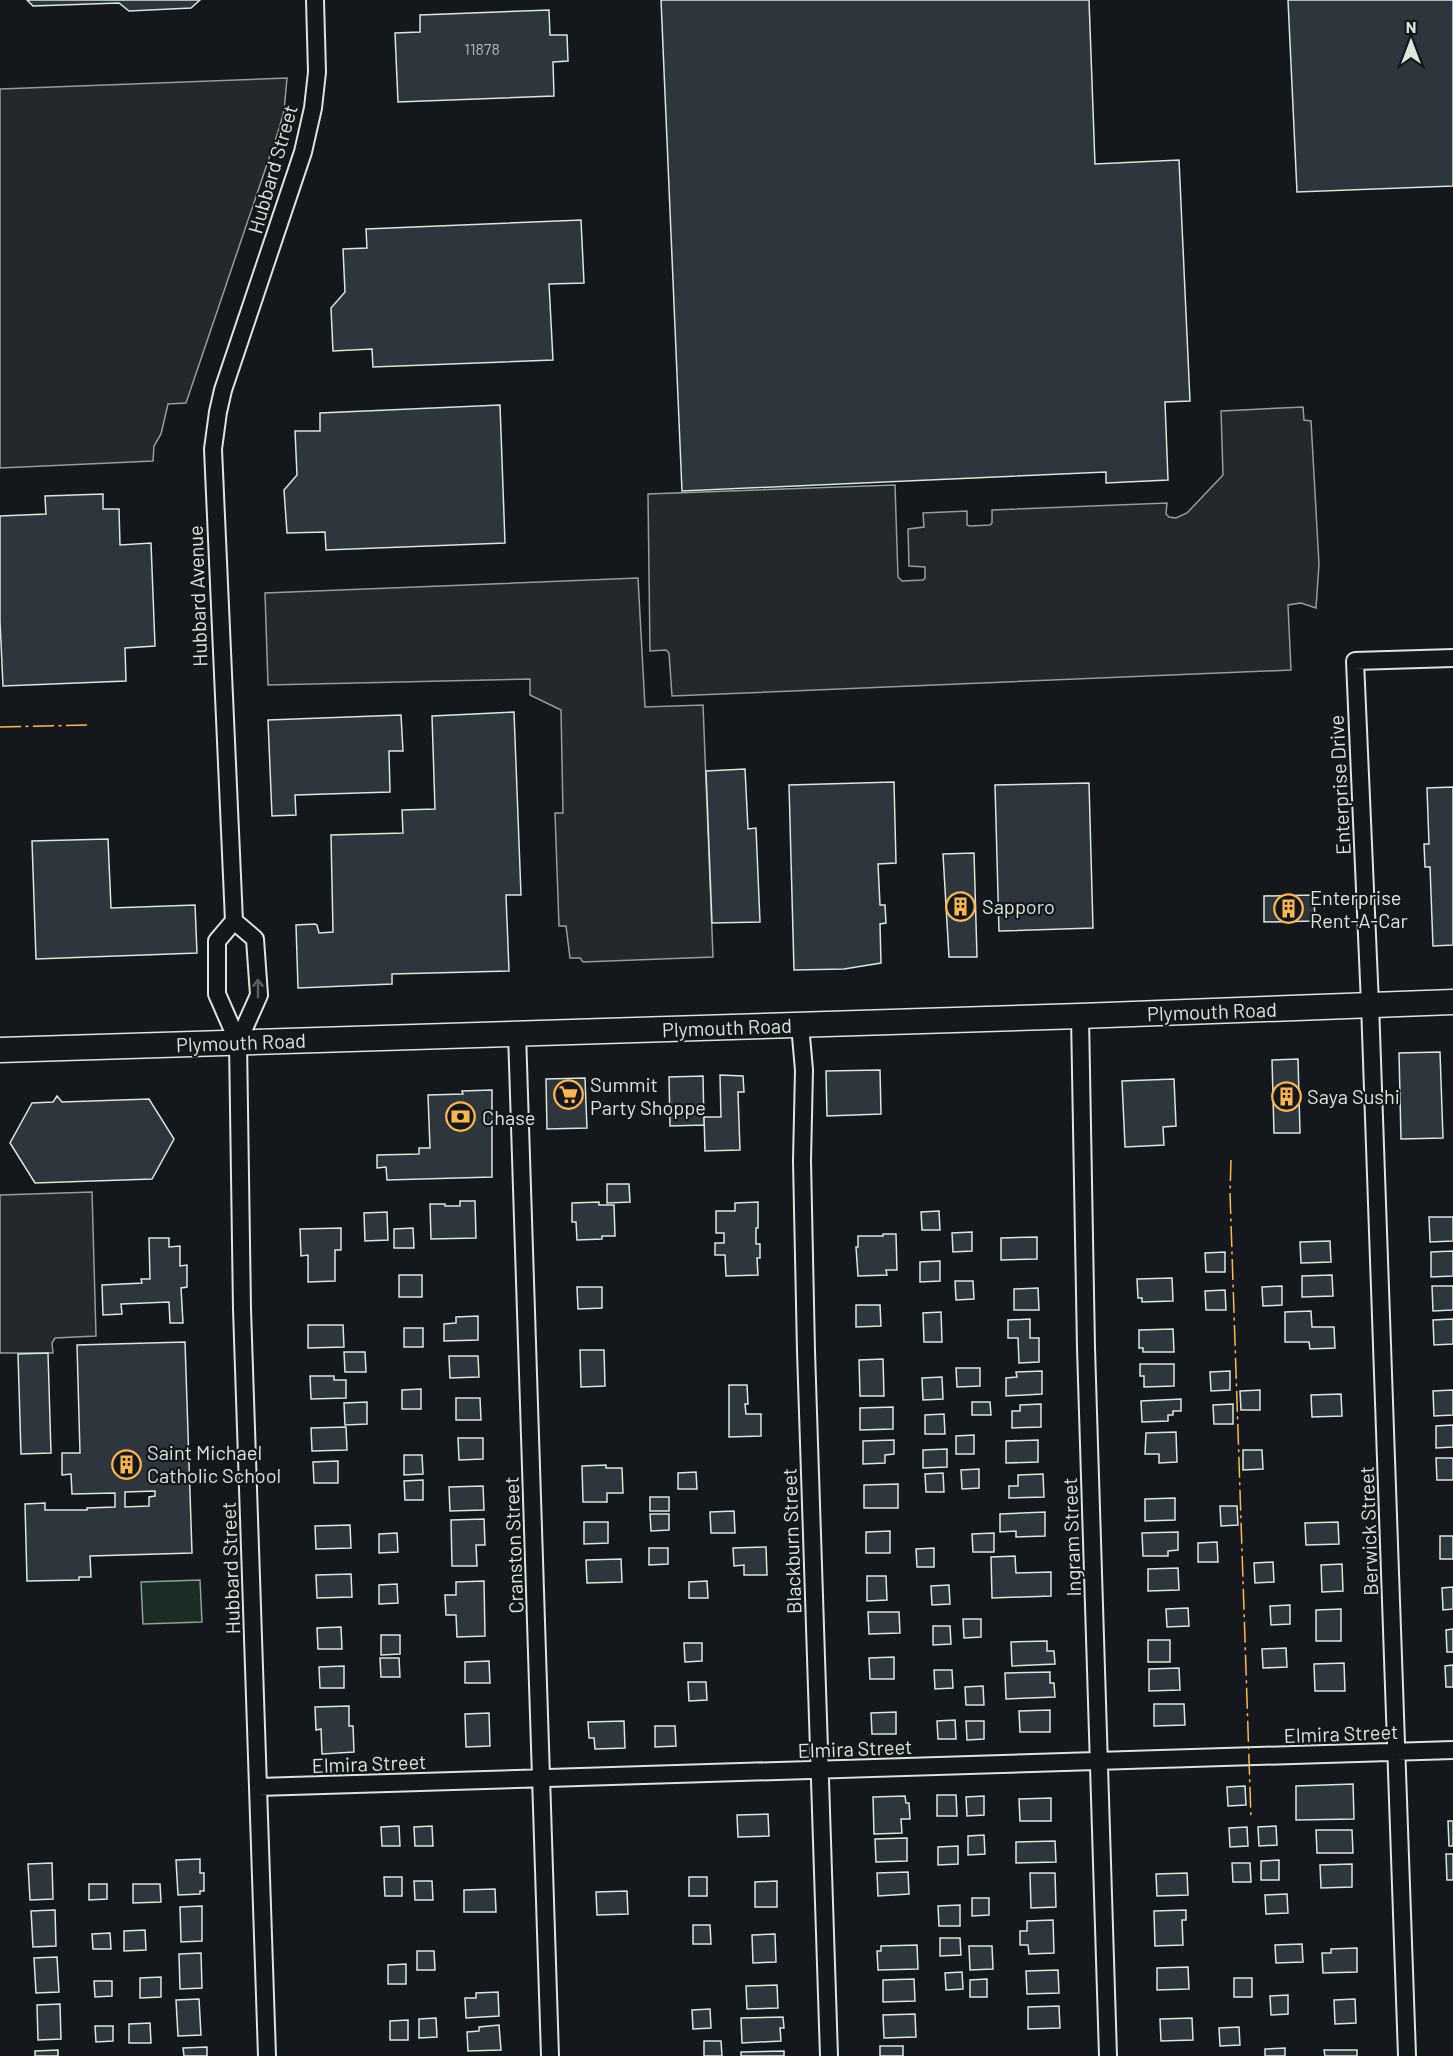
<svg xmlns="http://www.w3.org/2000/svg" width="1453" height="2056" viewBox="0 0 1453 2056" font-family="Barlow,sans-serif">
<rect width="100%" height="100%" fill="#14181c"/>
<path fill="#1a2d24" stroke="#939e99" stroke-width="1.5" d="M200,1580L202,1622L143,1624L141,1582Z"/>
<path fill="#24282b" stroke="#939e99" stroke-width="1.5" d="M287,78L284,111L279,129L186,403L168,404L161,434L154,446L153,461L0,468V89Z
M1303,407L1304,420L1311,421L1319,564L1316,608L1301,603L1288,605L1291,670L672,696L669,653L666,650L650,651L648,494L895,485L898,577L902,581L923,580L925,578V567L909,566L908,529L924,527L923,513L967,511V525L970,526L990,525L992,523V510L1167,503L1166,514L1169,517L1176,518L1187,513L1223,475L1221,411Z
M638,578L645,707L703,705L713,957L583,962L580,958H570L566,926H559L555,813H563L561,710L530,695V679L268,685L265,593Z
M92,1192L96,1336L55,1338L52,1343L53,1353H0V1195Z"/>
<path fill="#2c363c" stroke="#d8e6dc" stroke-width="1.5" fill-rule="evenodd" d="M27,0H200L191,8L129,11L119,3L33,6Z
M661,0H1089L1095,164L1179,160L1190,401L1165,402L1168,480L1106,483V472L682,491Z
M1288,0H1453V186L1297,192Z
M549,10L550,35H567L568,61L553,62L554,96L398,102L395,33L420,32V15Z
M581,220L584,283L549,284L553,360L373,367L372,349L333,351L331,308L345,292L343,249L367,248L366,229Z
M500,405L505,543L326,550L325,532L287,533L284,490L297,475L295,431H320V413Z
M103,494V509H119L120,545L151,543L155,646L125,648L126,681L3,686L0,621V516L46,514L45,496Z
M514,712L521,895H506L509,971L392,974V984L298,988L296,925L315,924L317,925L319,933L333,932L331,835L403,833L402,810L435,809L432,716Z
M401,715L403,751H389L390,792L295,795L296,815L272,816L268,720Z
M745,769L748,829L756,828L760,922L712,923L706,771Z
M894,782L896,863L878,864L880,905H885L886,923L880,924L881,963L844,969L794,970L789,785Z
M1089,783L1093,928L999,931L995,785Z
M1453,787V945L1433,946L1430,867H1425L1424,844H1429L1427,788Z
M108,839L111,908L195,905L197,953L36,959L32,841Z
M974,853L977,957H949L943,854Z
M1314,895L1315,921L1264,922V896Z
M1440,1052L1443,1138L1401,1139L1399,1053Z
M1298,1059L1300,1133H1274L1272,1060Z
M880,1070L881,1114L827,1116L826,1071Z
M720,1075L743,1076L744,1092H738L740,1150L705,1151L704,1117H721Z
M703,1076L704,1125L670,1126L669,1077Z
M585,1078L587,1128L547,1129L546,1079Z
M1174,1079L1176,1126L1163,1127L1164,1145L1125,1147L1122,1081Z
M492,1090V1177L387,1180L386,1167L377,1168V1155L419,1154V1148H430L428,1095L463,1094L462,1091Z
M57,1096L62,1102L149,1099L174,1139L152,1179L35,1183L10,1143L32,1103L53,1102Z
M607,1184H629L630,1202L607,1203Z
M460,1201H475L476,1238L431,1239L430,1204H445V1206H460Z
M599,1202V1205H614L615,1236H602V1239L577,1240L576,1222H572V1203Z
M758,1202V1228H756V1244H760V1258H757L758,1275L726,1276L725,1255H715V1243H724V1233H716V1211H735V1203Z
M939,1211L940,1230H922L921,1212Z
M387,1212L388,1240L365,1241L364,1213Z
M1429,1217H1453V1241L1430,1242Z
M341,1228V1250H335V1281L308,1282V1255L301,1256L300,1229Z
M413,1228L414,1248H394V1229Z
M972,1232V1251L953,1252L952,1233Z
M883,1234H896L897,1270H886L887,1275L858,1276L856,1247H858V1236H883Z
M1037,1237V1259L1001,1260V1238Z
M149,1238H169V1247L180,1246V1266L187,1265V1287L181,1288L183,1323H170L169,1302L121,1304L122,1314L103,1315L102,1285L142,1283L141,1279H150Z
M1330,1241L1331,1262L1301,1263L1300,1242Z
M1453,1251V1276L1431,1277V1252Z
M1225,1252V1272H1206L1205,1253Z
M940,1261V1281L920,1282V1262Z
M399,1275H422V1297H399Z
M1332,1275L1333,1296L1302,1297V1276Z
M1172,1278L1173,1301L1142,1302V1298H1138L1137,1279Z
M955,1281H973L974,1299L956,1300Z
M1282,1286V1305L1263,1306L1262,1287Z
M1432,1286H1453V1310L1433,1311Z
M577,1287H602V1308L578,1309Z
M1038,1288L1039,1310H1014V1289Z
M1225,1290L1226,1310H1206L1205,1291Z
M856,1305H880L881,1326L856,1327Z
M1311,1311L1312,1327H1334L1335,1348L1310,1349L1309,1342H1285V1312Z
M941,1312L942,1342H924L923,1313Z
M478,1316V1340L444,1341V1324L456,1323V1317Z
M1030,1319V1338H1039V1362L1019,1363L1018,1338H1008V1320Z
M1453,1319V1344L1434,1345L1433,1320Z
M308,1325H343L344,1347L308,1348Z
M404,1328H423V1347H404Z
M1173,1329L1174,1352H1143V1348H1139V1330Z
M185,1342L192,1553L90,1556L91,1577H79V1580L27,1581L25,1504L45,1503V1510H87V1508L115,1507V1493L72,1494L71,1474L62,1475V1453H80L77,1345ZM155,1491V1496L149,1497V1506L125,1507V1492Z
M580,1350H604L605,1386L581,1387Z
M344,1352H365L366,1372H345Z
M48,1353L51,1453L21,1454L18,1354Z
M449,1356H478L479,1377L450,1378Z
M883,1359L884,1396H860L859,1360Z
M1140,1364H1174V1386L1144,1387V1376H1140Z
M956,1368H980V1386L957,1387Z
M1042,1371V1394L1006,1396V1378L1017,1377L1016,1372Z
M1230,1371V1390L1211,1391L1210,1372Z
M310,1376H334V1380H346V1398L311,1399Z
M942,1377L943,1399L923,1400L922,1378Z
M729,1385H747L748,1404H745L746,1414H761V1436L729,1437Z
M421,1389V1409H402V1390Z
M1260,1390V1410H1241L1240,1391Z
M1453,1390V1415L1434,1416L1433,1391Z
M1341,1394L1342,1416L1312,1417L1311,1395Z
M456,1398H480L481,1420H456Z
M1181,1399V1411H1173V1415H1168V1421L1142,1422L1141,1401Z
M367,1402V1424L345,1425L344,1403Z
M972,1402H990L991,1415H972Z
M1041,1404V1427L1012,1428V1411H1020V1405Z
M1233,1404V1424H1214L1213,1405Z
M893,1407V1429L860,1430V1408Z
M944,1414L945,1434H925V1415Z
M1453,1425V1447L1436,1448V1426Z
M346,1427L347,1450L312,1451L311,1428Z
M1176,1432L1177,1462L1159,1463V1454H1145L1146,1433Z
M974,1435V1454H956V1436Z
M458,1438H483V1459L459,1460Z
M894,1440V1454L885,1455V1463L863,1464V1441Z
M1038,1440V1462L1006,1463V1441Z
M947,1449V1467L923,1468V1450Z
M1243,1450H1262L1263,1469L1243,1470Z
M404,1455H422L423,1474L404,1475Z
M1436,1458H1453V1480H1437Z
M338,1461V1483H314L313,1462Z
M606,1465V1468H622L623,1493H607V1502H583L582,1466Z
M979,1469V1488L962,1489L961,1470Z
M696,1472L697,1489H678V1473Z
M943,1473L944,1492H926L925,1474Z
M1043,1474L1044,1497L1009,1498V1486H1018V1475Z
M423,1480V1500H405L404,1481Z
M898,1484V1508H864V1485Z
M483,1486L484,1510L450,1511L449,1487Z
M650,1497H669V1511H650Z
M1175,1498V1520L1145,1521V1499Z
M1220,1506H1237L1238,1525L1221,1526Z
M734,1511L735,1533H711L710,1512Z
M1045,1512V1536L1016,1537V1531L1000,1532V1514Z
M650,1514H669V1530L651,1531Z
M484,1519L485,1545H476L477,1566H452L451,1520Z
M584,1522H608V1543L584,1544Z
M1338,1522L1339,1544L1306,1545L1305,1523Z
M350,1525L351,1548L316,1549L315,1526Z
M890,1531V1553H866V1532Z
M1178,1532V1550L1168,1551V1556H1143L1142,1533Z
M397,1533L398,1552L379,1553V1534Z
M994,1533V1552H973L972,1534Z
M1440,1536H1453V1559H1440Z
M1217,1542L1218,1562H1198V1543Z
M766,1547L767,1575H744V1565L734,1566L733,1548Z
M649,1548H668V1564L649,1565Z
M934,1548V1567H917L916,1549Z
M1015,1556L1016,1573L1051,1572V1596L992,1598L991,1557Z
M621,1559L622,1582L587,1583L586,1560Z
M1273,1562L1274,1582L1255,1583L1254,1563Z
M1342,1564L1343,1591L1322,1592L1321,1565Z
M1178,1568L1179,1590L1148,1591V1569Z
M351,1574L352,1597L317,1598L316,1575Z
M867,1576H886L887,1600L867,1601Z
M484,1581L485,1636L457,1637L456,1615H446L445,1595H456V1582Z
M707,1581L708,1598H689V1582Z
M397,1584L398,1603L379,1604V1585Z
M949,1585L950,1604L932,1605L931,1586Z
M1453,1587V1609L1443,1610L1442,1588Z
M1290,1605V1624L1271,1625L1270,1606Z
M1188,1608L1189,1626L1167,1627L1166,1609Z
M1341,1609V1641H1316V1610Z
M868,1612H899L900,1633L869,1634Z
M963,1619H981V1637L964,1638Z
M933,1626H950L951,1644L933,1645Z
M341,1627L342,1649H318L317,1628Z
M1453,1629V1652H1447L1446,1630Z
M381,1635H400V1654L381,1655Z
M1148,1640H1170V1662H1148Z
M1047,1641V1651H1054L1055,1664L1012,1666L1011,1642Z
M684,1643H702V1661L685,1662Z
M1286,1648L1287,1667L1263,1668L1262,1649Z
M894,1657V1679H870L869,1658Z
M380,1658H399L400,1677H381Z
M489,1661L490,1683H465V1662Z
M1344,1663L1345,1691H1315L1314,1664Z
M1453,1665V1687H1446L1445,1666Z
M344,1666V1688H320L319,1667Z
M1179,1668L1180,1690L1149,1691V1669Z
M934,1670H952L953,1688L935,1689Z
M1050,1672V1683H1054L1055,1697L1006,1699L1005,1673Z
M688,1682H706L707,1700L689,1701Z
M983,1686L984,1705H966L965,1687Z
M1154,1704H1184L1185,1725L1154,1726Z
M349,1706V1726H353L354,1752L322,1754L321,1729L316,1730L315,1707Z
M1050,1710V1732H1020L1019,1711Z
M896,1712V1734H872L871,1713Z
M489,1713L490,1746L466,1747L465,1714Z
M955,1720L956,1739H938L937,1721Z
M624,1721L625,1748L595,1749L594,1738H589L588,1722Z
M966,1721H984V1739L967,1740Z
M655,1726H675L676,1746L655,1747Z
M1353,1784L1354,1819L1296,1820V1786Z
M1245,1786L1246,1805L1228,1806L1227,1787Z
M937,1795H956L957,1816H937Z
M905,1796L906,1803H909L910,1819H901L902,1833L874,1834L873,1797Z
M984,1796V1815L967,1816L966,1797Z
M1051,1798V1821H1020L1019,1799Z
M768,1814L769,1836L738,1837L737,1815Z
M1448,1821H1453V1846H1449Z
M399,1826L400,1846H382L381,1827Z
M432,1826L433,1846H415L414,1827Z
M1276,1826L1277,1845L1259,1846L1258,1827Z
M1247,1827L1248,1846L1230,1847L1229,1828Z
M1316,1830H1352L1353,1853H1317Z
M984,1835L985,1854L968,1855V1836Z
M907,1838V1861L876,1862L875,1839Z
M1055,1841L1056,1862L1016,1863V1842Z
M958,1846V1864L938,1865V1847Z
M1446,1854H1453V1880H1447Z
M200,1859V1873H204V1891H200V1894L178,1895L176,1860Z
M1279,1860V1880H1261V1861Z
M52,1863L53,1899L30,1900L28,1864Z
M1232,1863H1250L1251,1882H1233Z
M1352,1864V1887L1321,1888L1320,1865Z
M908,1872L909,1894L878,1896L877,1873Z
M1030,1873H1055L1056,1907L1031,1908Z
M1187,1873L1188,1895L1157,1896L1156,1874Z
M384,1877H402V1896H385Z
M689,1877H707V1896H689Z
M414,1881H432L433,1900H415Z
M777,1881V1907H755V1882Z
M89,1884H107V1899L89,1900Z
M133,1884H160L161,1902L133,1903Z
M495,1889L496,1912H464V1890Z
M627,1891L628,1914L597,1915L596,1892Z
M1287,1894L1288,1913L1266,1914L1265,1895Z
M972,1898H989V1915L972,1916Z
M960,1905V1926H939L938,1906Z
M202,1906V1941L181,1942L180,1907Z
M55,1910L56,1946L33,1947L31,1911Z
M1186,1910V1920H1182L1183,1945L1155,1946L1154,1911Z
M1053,1920L1054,1953L1029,1954L1028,1945H1020V1931H1027V1921Z
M693,1925H710L711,1944H693Z
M145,1930L146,1950L124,1951V1931Z
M110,1933L111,1949H93L92,1934Z
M775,1934L776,1962L753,1963L752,1935Z
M940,1938H960L961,1955L940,1956Z
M1302,1944L1303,1962L1276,1963L1275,1945Z
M917,1945L918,1969L878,1970L877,1951H881V1946Z
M969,1946H992L993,1969L970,1970Z
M1357,1948V1972L1323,1973L1322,1953H1331V1949Z
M417,1951H434L435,1970H417Z
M201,1953L202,1988L180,1989L179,1954Z
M57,1957L59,1992L36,1993L34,1958Z
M406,1964V1984H388V1965Z
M1188,1967L1189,1989L1157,1990V1968Z
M1058,1970L1059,1993L1027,1994L1026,1971Z
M962,1972L963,1989L946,1990L945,1973Z
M161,1977V1997L140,1998V1978Z
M1234,1978H1252V1997H1234Z
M914,1979L915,2001L883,2002V1980Z
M987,1979V1997H970V1980Z
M94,1981H112V1996L95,1997Z
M777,1985L778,2008L747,2009L746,1986Z
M498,1992L499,2016L466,2018L465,1998H476V1993Z
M1288,1995V2014L1271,2015L1270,1996Z
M199,1999L201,2035L178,2036L176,2000Z
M1355,1999L1356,2023L1335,2024L1334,2000Z
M60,2004L61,2039L38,2040L37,2005Z
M1059,2006L1060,2028L1028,2029V2007Z
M710,2009L711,2028L693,2029L692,2010Z
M915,2014L916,2037L884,2038L883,2015Z
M783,2017L784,2028H780L781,2041L742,2043L741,2018Z
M436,2018L437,2037L419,2038V2019Z
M1192,2018L1193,2040L1161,2041L1160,2019Z
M408,2020V2040H390V2021Z
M150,2023L151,2043H129V2024Z
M499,2025L501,2050L468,2051L467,2032L479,2031V2027Z
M95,2026H113V2041L96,2042Z
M1239,2027L1240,2045L1220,2046L1219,2028Z
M704,2041H721L722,2056H704Z
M880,2046H903V2056H880Z
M207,2047V2056H184L183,2048Z
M1285,2048V2056H1265V2049Z
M58,2050V2056H35V2051Z
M1324,2050H1357V2056H1325Z
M784,2051V2056H741V2052Z"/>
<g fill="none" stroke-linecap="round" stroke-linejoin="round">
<defs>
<path id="street" d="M234,921L255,939L259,995L238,1042
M1080,1016L1086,1348L1108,2056
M800,1025L804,1070L802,1161L806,1351L829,2056
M517,1033L550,2056
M258,1787L1453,1750
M267,2056L242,1309L238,1042L217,994V941L234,921L213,449L218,412L223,390L303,152L313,108L317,72L315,0
M1407,2056L1370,1004L1355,661L1453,658"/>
<path id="secondary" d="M0,1050L1080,1016L1453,1002"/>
</defs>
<use href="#street" stroke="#d8e6dc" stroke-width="20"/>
<use href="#secondary" stroke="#d8e6dc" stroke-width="27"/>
<use href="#street" stroke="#14181c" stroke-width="16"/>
<use href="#secondary" stroke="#14181c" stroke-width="24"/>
<path stroke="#ffb74d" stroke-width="1.5" stroke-dasharray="21 4.5 3 4.5" stroke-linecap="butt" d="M0,727L90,725
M1231,1160L1230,1193L1251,1819"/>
</g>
<defs><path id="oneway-shaft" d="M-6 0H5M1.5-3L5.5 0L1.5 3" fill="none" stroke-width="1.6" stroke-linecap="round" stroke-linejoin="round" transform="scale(1.5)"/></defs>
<use stroke="#59605f" href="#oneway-shaft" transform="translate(258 988) rotate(-90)"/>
<defs>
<symbol id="building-ring" viewBox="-11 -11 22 22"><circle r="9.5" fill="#14181c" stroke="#ffb74d" stroke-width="1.5"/><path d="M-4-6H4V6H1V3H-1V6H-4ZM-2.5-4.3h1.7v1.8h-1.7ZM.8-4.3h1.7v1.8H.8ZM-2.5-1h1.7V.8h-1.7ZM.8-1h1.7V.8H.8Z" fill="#ffb74d"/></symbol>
<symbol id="supermarket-ring" viewBox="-11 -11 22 22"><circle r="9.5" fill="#14181c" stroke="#ffb74d" stroke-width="1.5"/><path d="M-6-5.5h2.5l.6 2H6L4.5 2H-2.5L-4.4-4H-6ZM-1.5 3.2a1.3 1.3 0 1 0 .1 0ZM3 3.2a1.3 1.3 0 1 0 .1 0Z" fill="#ffb74d"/></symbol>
<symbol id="bank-ring" viewBox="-11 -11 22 22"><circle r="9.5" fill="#14181c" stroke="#ffb74d" stroke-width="1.5"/><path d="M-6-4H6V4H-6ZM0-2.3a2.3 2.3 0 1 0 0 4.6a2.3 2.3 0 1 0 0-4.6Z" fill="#ffb74d"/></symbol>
</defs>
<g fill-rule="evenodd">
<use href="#building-ring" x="944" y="890" width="33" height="33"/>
<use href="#building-ring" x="1272" y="892" width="33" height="33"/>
<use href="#supermarket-ring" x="552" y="1078" width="33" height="33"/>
<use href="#building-ring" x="1270" y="1080" width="33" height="33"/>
<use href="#bank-ring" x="444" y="1100" width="33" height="33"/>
<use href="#building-ring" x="110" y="1448" width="33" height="33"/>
</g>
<g text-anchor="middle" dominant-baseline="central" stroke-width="4.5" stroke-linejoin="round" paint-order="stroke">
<g font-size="16" fill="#adbab4">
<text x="482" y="48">11878</text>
</g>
<g font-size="20" fill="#d8e6dc" stroke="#14181c">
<text transform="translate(272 169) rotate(-74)">Hubbard Street</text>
<text transform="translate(197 596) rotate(-92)">Hubbard Avenue</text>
<text transform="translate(1339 785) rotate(-93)">Enterprise Drive</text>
<text transform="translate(1212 1011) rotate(-2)">Plymouth Road</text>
<text transform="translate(727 1027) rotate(-2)">Plymouth Road</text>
<text transform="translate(241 1042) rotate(-2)">Plymouth Road</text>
<text transform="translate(1368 1531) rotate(-92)">Berwick Street</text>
<text transform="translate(1071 1537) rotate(-92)">Ingram Street</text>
<text transform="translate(791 1541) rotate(-92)">Blackburn Street</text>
<text transform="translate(513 1545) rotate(-92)">Cranston Street</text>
<text transform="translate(230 1568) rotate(-92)">Hubbard Street</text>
<text transform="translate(1341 1733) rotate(-2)">Elmira Street</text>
<text transform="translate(855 1748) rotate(-2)">Elmira Street</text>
<text transform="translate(369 1763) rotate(-2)">Elmira Street</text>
</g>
<g font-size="20" fill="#d8e6dc" stroke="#14181c" text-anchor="start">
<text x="1310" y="897">Enterprise<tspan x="1310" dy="23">Rent-A-Car</tspan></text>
<text x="982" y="906">Sapporo</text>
<text x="590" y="1084">Summit<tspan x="590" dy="23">Party Shoppe</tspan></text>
<text x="1307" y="1096">Saya Sushi</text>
<text x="482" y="1117">Chase</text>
<text x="147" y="1452">Saint Michael<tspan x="147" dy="23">Catholic School</tspan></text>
</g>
</g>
<g transform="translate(1411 42)" stroke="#14181c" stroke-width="4.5" paint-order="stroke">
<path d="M0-4.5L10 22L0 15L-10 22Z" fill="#d8e6dc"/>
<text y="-9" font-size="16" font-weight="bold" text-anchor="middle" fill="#d8e6dc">N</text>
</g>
</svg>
